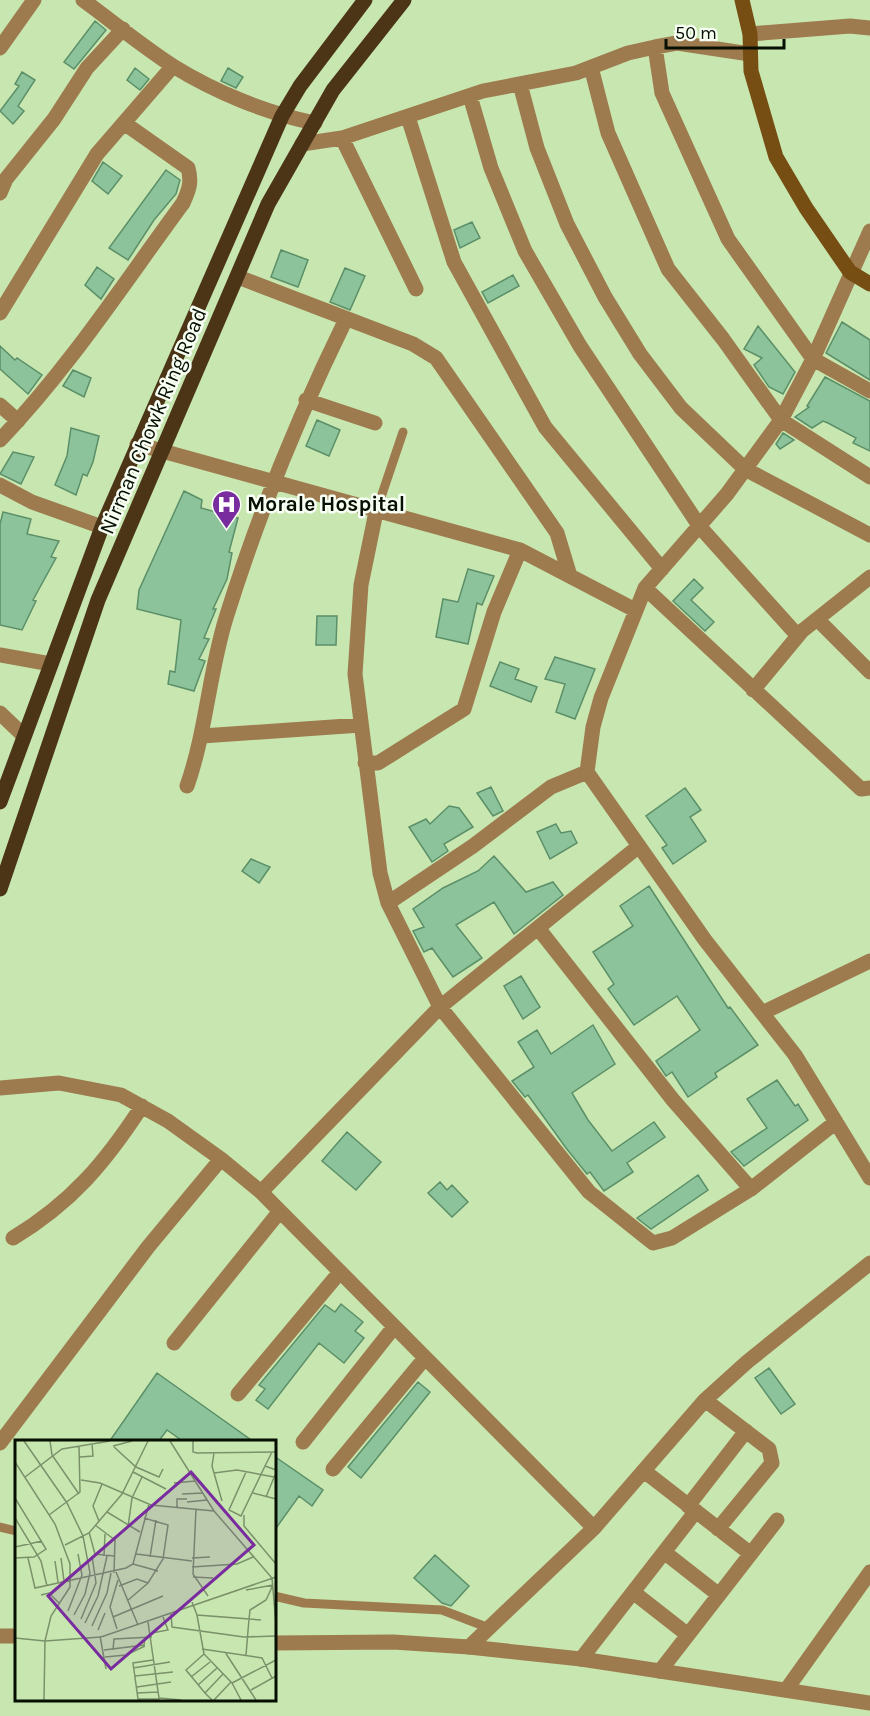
<svg xmlns="http://www.w3.org/2000/svg" width="870" height="1716" viewBox="0 0 870 1716" font-family="Karla,sans-serif">
<rect width="100%" height="100%" fill="#c8e7b0"/>
<path fill="#8dc39a" stroke="#5b8f68" stroke-width="1.5" d="M95,21L106,30L74,69L64,62Z
M135,68L149,79L140,90L127,80Z
M228,68L243,77L236,88L221,81Z
M22,72L35,80L18,106L24,111L13,124L0,111L19,86L15,84Z
M103,162L122,176L108,194L92,181Z
M166,170L180,180L176,194L154,220L128,260L109,248Z
M472,222L480,238L460,248L454,230Z
M281,250L308,260L298,287L271,277Z
M97,267L114,279L101,299L85,285Z
M345,268L365,276L350,310L330,302Z
M513,275L519,286L488,303L482,292Z
M842,322L870,340V380L826,353Z
M758,326L795,372L783,394L769,387L754,365L762,358L744,349Z
M0,346L15,360L17,358L42,375L28,394L0,369Z
M73,370L91,378L84,397L63,386Z
M825,377L870,401V451L853,443L856,438L828,423L823,421L812,428L795,417L809,407L807,406Z
M317,420L340,430L329,456L306,446Z
M71,428L99,436L93,462L87,476L83,474L76,495L55,485L67,456Z
M783,433L794,440L780,449L776,444Z
M13,452L34,457L21,484L0,474Z
M184,491L202,500L201,508L238,518L229,552L232,553L227,579L213,609H216L204,638L209,639L199,659L205,661L194,691L168,684L170,671L175,672L181,620L137,609L139,590Z
M3,512L31,519L27,534L59,541L51,557L56,558L33,600L36,601L22,630L0,625V524Z
M468,569L494,576L482,605L477,603L468,644L436,637L443,599L458,602Z
M694,579L703,588L691,600L714,622L705,631L673,601Z
M317,616H337L336,645H316Z
M555,657L595,669L575,719L556,712L565,684L545,679Z
M500,662L519,669L515,679L537,687L531,702L490,686Z
M491,787L503,811L493,816L477,793Z
M685,788L701,810L690,817L706,841L673,864L662,848L667,845L646,816Z
M449,806L459,808L473,827L444,844L448,851L432,862L409,827L426,819L430,824Z
M556,824L561,833L571,831L577,843L550,859L537,832Z
M494,856L526,892L553,882L563,895L514,934L494,902L456,925L482,958L453,977L432,948L424,952L413,931L424,927L413,909L443,888L478,871Z
M251,859L270,867L259,883L242,871Z
M649,886L728,1008L730,1007L758,1045L715,1073L717,1077L688,1097L672,1072L666,1076L656,1061L700,1030L677,996L634,1025L608,989L614,984L593,952L633,926L620,906Z
M521,976L540,1007L523,1019L504,986Z
M593,1025L615,1064L572,1093L588,1120L612,1151L654,1122L665,1137L627,1163L633,1172L604,1191L590,1172L587,1174L566,1148L528,1095L525,1097L512,1081L534,1067L518,1042L537,1030L551,1054Z
M777,1080L795,1106L798,1104L808,1120L744,1166L731,1152L767,1128L747,1099Z
M347,1132L381,1162L356,1190L322,1161Z
M698,1175L708,1190L651,1229L637,1218Z
M440,1182L447,1190L452,1185L468,1202L452,1217L428,1193Z
M341,1304L363,1322L355,1331L364,1338L344,1363L319,1343L268,1409L256,1400L265,1389L259,1385L325,1305L335,1312Z
M769,1368L795,1404L781,1414L755,1378Z
M157,1373L254,1442H184L167,1430L158,1442H109Z
M418,1382L430,1392L361,1478L348,1467Z
M274,1456L323,1490L312,1506L299,1496L274,1531Z
M435,1555L469,1586L451,1606L442,1603L414,1578Z"/>
<g fill="none" stroke-linecap="round" stroke-linejoin="round">
<path stroke="#9d7b4f" stroke-width="9" d="M376,512L403,432
M0,1527L16,1531
M274,1596L304,1603L442,1610L489,1628"/>
<path stroke="#9d7b4f" stroke-width="15" d="M83,0C113,22 142,46 173,66C215,92 266,113 315,123
M750,34L850,26L870,28
M655,47L662,93L728,239L813,359L870,391
M0,48L34,0
M591,67L608,133L668,269L723,339L781,420L870,477
M520,84L537,148L567,224L605,297L640,354L681,408L745,469L870,535
M470,96L491,168L525,251L580,346L700,527L798,636
M408,117L454,262L545,427L662,569
M342,138L416,289
M302,144L342,138L483,91L576,73L628,53L655,47L677,43L750,54
M0,193L6,179L54,119L87,68L123,29
M870,231L813,359L781,420L727,494L645,588L601,698L593,727L587,772L705,940L795,1055L870,1178
M238,277L413,344L436,358L557,533L570,576
M0,313L97,154L173,66
M306,400L375,423
M0,405L18,421
M0,440C69,368 124,283 183,203C189,190 192,182 188,168L124,123
M137,444L520,550L635,610
M0,485L32,502L102,527
M376,512L361,585L355,674L380,873L388,903L440,1007L589,1192L653,1243L672,1238L751,1189L836,1122
M645,588L861,789L870,788
M817,619L870,672
M0,655L51,664
M753,690L802,631L870,577
M0,713L24,736
M202,736L361,725
M365,763H378L464,709L494,612L520,550
M187,786C206,732 209,673 226,618C258,515 299,415 346,319
M388,903L473,846L551,787L587,772
M538,928L673,1100L751,1189
M762,1013L870,961
M0,1088L59,1083L121,1095L168,1121L221,1159L261,1192L594,1528
M261,1192L440,1007L639,846
M13,1238C71,1203 105,1163 142,1106
M174,1343L280,1211
M238,1394L340,1272
M705,1400L769,1449L772,1463L718,1529
M303,1442L394,1327
M0,1443L148,1247L221,1159
M333,1469L425,1358
M644,1471L751,1554
M688,1506L746,1431
M664,1552L719,1595
M633,1592L688,1635
M469,1647L594,1528L705,1400L747,1362L870,1263
M581,1659L696,1511
M660,1671L777,1520
M786,1690L870,1572"/>
<path stroke="#9d7b4f" stroke-width="15" d="M0,1636H16
M274,1643L393,1642L469,1647L581,1659L870,1703"/>
<path stroke="#764e13" stroke-width="15" d="M742,0L750,34L751,71L776,157L806,208L850,272L870,284"/>
<path stroke="#4c3517" stroke-width="15" d="M0,802L102,527L282,116L300,86L365,0
M0,889L98,600L268,204L333,90L404,0"/>
</g>
<defs>
<symbol id="hospital-pin" viewBox="-11 -11 22 30"><path d="M0 17L-7.5 6A9.5 9.5 0 1 1 7.5 6Z" fill="#782c9e" stroke="#f8fff4"/><path d="M-5-5h3v3.5h4V-5h3V5h-3V1.5h-4V5h-3Z" fill="#fff"/></symbol>
</defs>
<g fill-rule="evenodd">
<use href="#hospital-pin" x="210" y="488" width="33" height="45"/>
</g>
<g text-anchor="middle" dominant-baseline="central" stroke-width="5" stroke-linejoin="round" paint-order="stroke">
<g font-size="21" fill="#060f01" stroke="#f8fff4">
<text transform="translate(153 421) rotate(-67)">Nirman Chowk Ring Road</text>
</g>
<g font-size="21" font-weight="bold" fill="#060f01" stroke="#f8fff4" text-anchor="start">
<text x="247" y="504">Morale Hospital</text>
</g>
</g>
<g transform="translate(15 1440)">
<rect width="261" height="261" fill="#c8e7b0"/>
<path fill="none" stroke="#7a916a" stroke-width="1.5" d="M9,1L52,63L68,96L75,133L70,154L59,175M35,1L37,15L64,54M155,1L199,71L257,138L261,184M178,1V12L182,13L261,12M98,6L117,1M99,7L121,27L144,37L148,29M257,12L250,26L261,30M199,13L197,26L207,61M65,17L78,16L77,4M0,22L40,84L55,124V147L36,176L30,201M118,32L151,49M231,32L214,70L226,76L250,26M199,33L222,30L259,37M10,37L47,9L95,1M66,40L85,43L136,65L199,71M159,43L180,41M238,53L261,59M167,54L188,53M251,57L260,35M0,58L31,109L19,117L0,118M172,62L192,60M162,69V59H172M181,69L178,134L193,156M92,72L125,92M34,75L65,52L64,6M229,75V86L261,124M0,78L26,121L32,146M84,81L78,66L87,44M80,85L100,100L99,133M113,87L117,58L127,37M74,92L80,114L99,116M50,105L74,93L107,54L133,1M0,107L27,101M121,114L177,121M89,116L90,94M135,117L141,80M13,118L20,148L111,128L118,124L134,64M46,118L49,141M177,118L195,117M40,121L43,142M118,124L143,131M177,127L222,124L238,117M101,132L123,185M178,137L198,138M104,146L122,139L133,143M231,150L258,145M26,155L34,153L45,164M112,161L133,143L148,119L153,85L129,78M177,162L182,175L234,179L231,215M53,171L67,135L63,114M156,174L157,187L229,197L261,196M182,175L189,214L217,243L226,260M98,177L148,156M66,179L81,143L77,116M246,180L234,179L235,170L251,160L258,145M133,182L144,258L166,260M70,183L83,156L92,116M77,186L92,153L96,133M102,189L95,167L103,140M83,190L90,173M137,193L153,190L148,177M85,196L91,229M0,198L30,201L86,197L261,137M187,209L247,218L257,238M89,210L129,205L130,197M98,210L99,199L137,197M210,212L241,260M189,214L171,230L190,253M90,217L111,215L130,206M138,220L118,223L123,259H145M118,228L155,222M120,236L158,232M176,237L195,222M217,243L261,220M183,245L202,228M122,247L156,242M236,250L261,236M122,253L143,252M29,260L30,201M197,260L190,253L208,234M199,260L216,242"/>
<path fill="#782c9e" fill-opacity="0.15" stroke="#782c9e" stroke-width="3" d="M176,32L239,105L96,229L33,156Z"/>
<rect width="261" height="261" fill="none" stroke="#060f01" stroke-width="3"/>
</g>
<path d="M666 39v9h118v-9" fill="none" stroke="#060f01" stroke-width="3"/>
<text x="675" y="39" font-size="18" fill="#060f01" stroke="#f8fff4" stroke-width="4.5" paint-order="stroke">50 m</text>
</svg>
